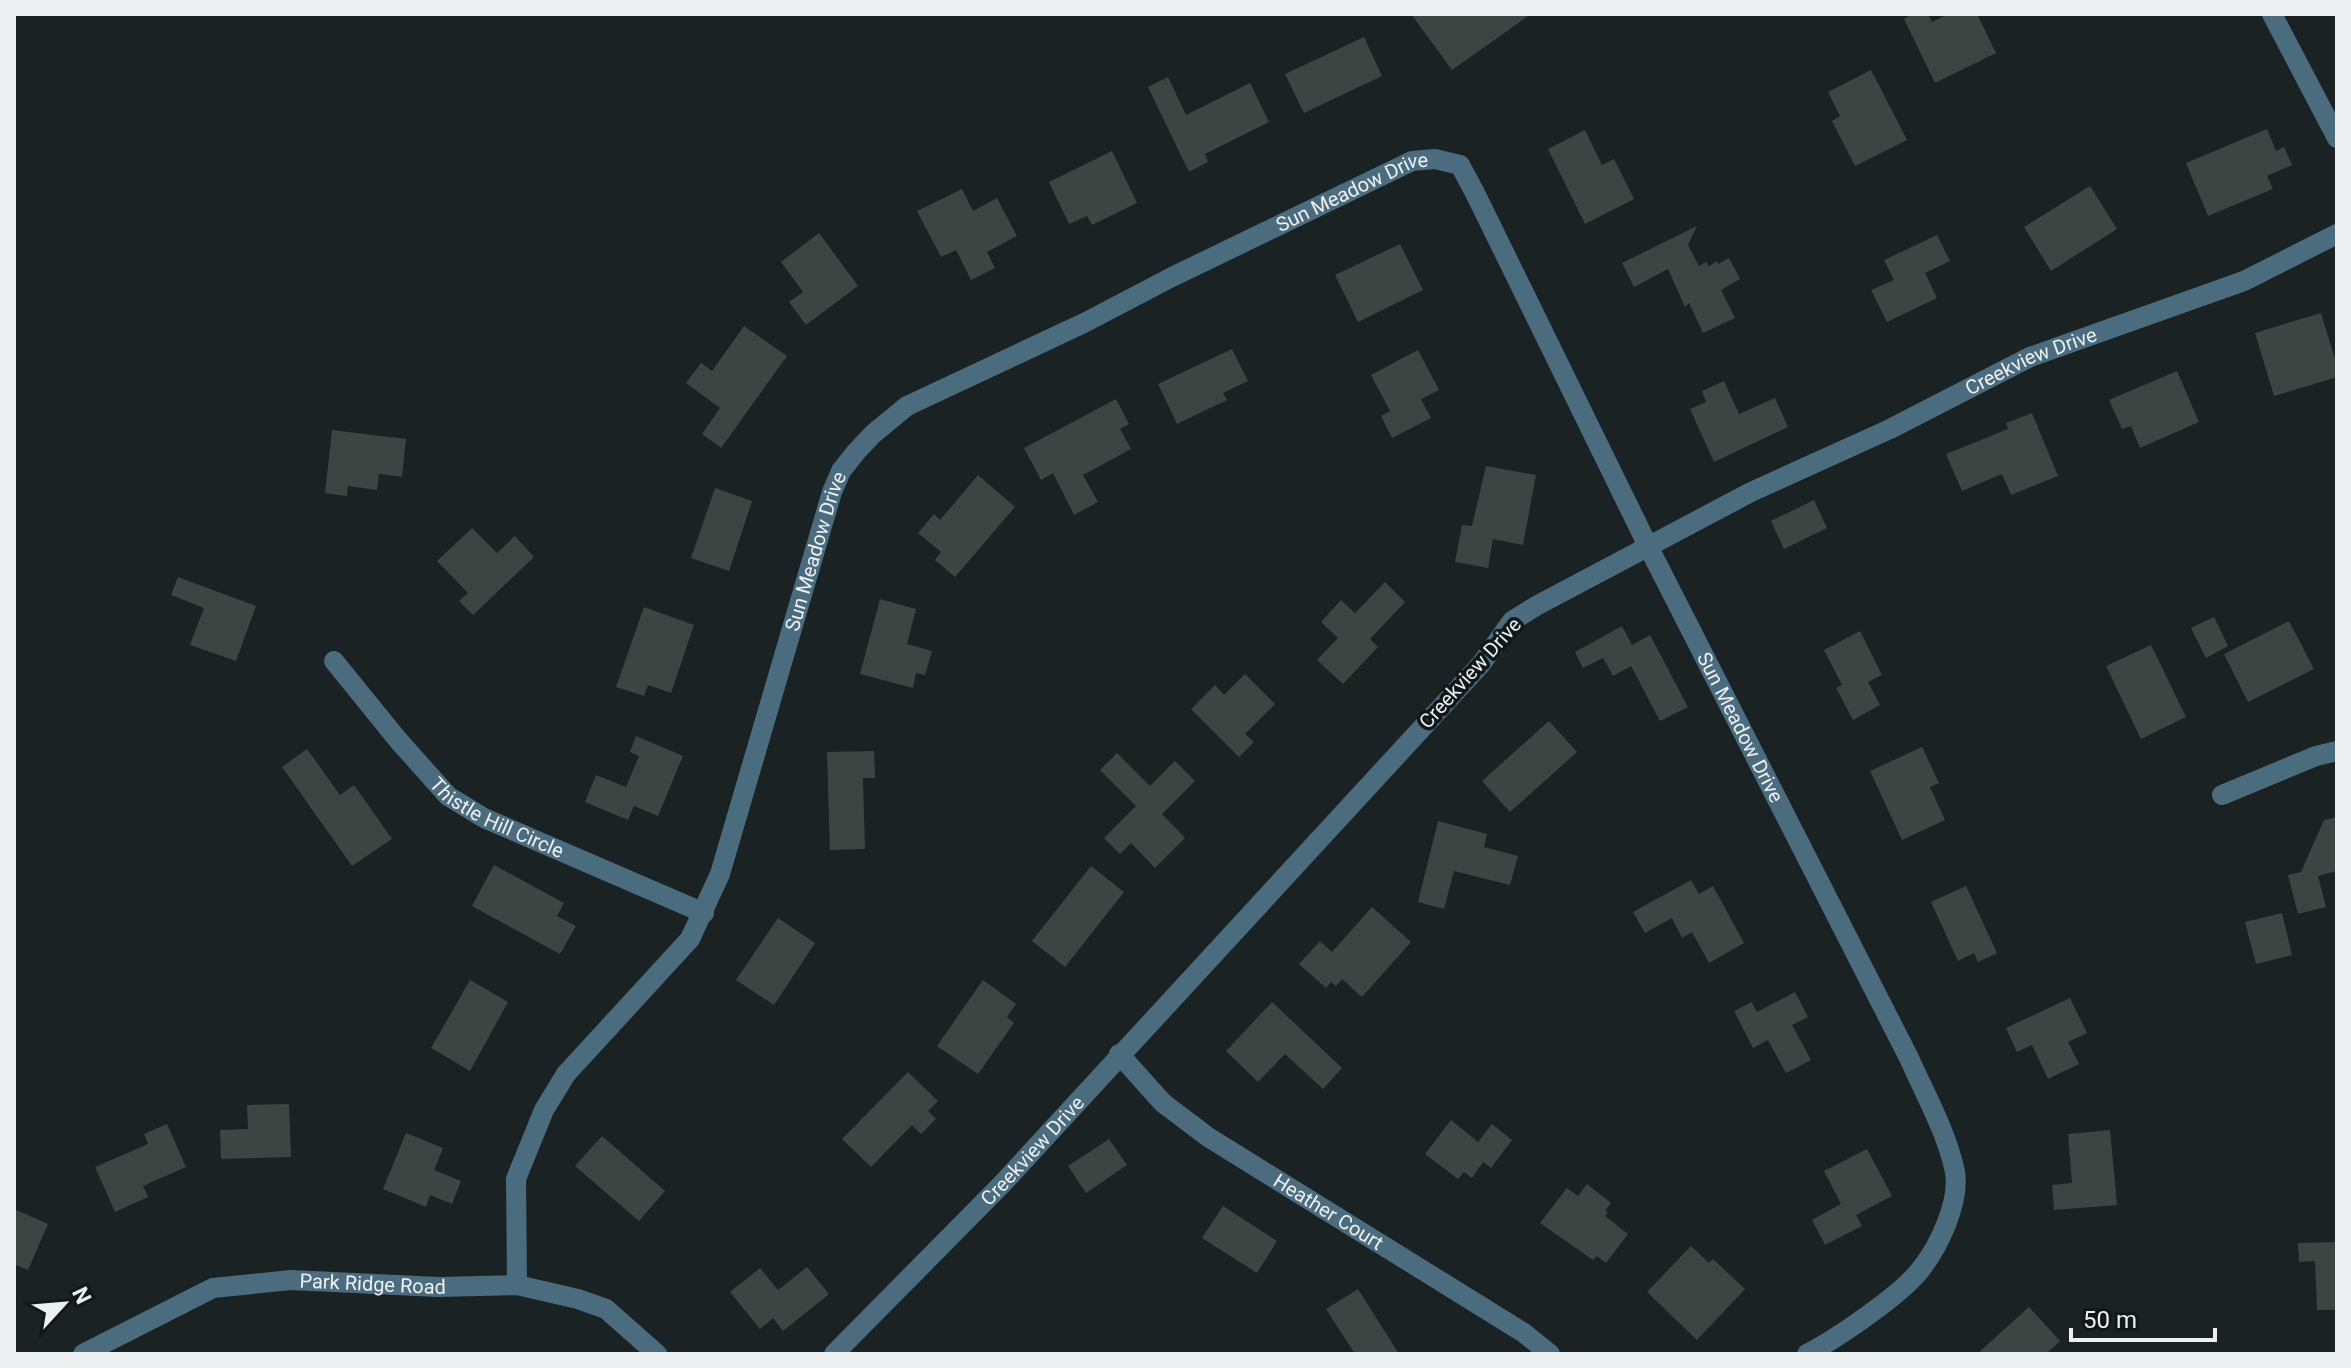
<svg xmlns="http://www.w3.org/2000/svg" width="2351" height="1368" viewBox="0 0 2351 1368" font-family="Roboto,sans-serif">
<rect width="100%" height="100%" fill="#1b2223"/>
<path fill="#3d4543" d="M1411,14H1531L1452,70Z
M1913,14H1928L1932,22L1948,14H1977L1996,53L1935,83L1904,19Z
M1364,37L1382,76L1304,113L1285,74Z
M1871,70L1907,140L1855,166L1832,121L1840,116L1828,92Z
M1168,77L1186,115L1250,83L1269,122L1205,154L1208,162L1189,172L1148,87Z
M2267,129L2276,151L2284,147L2292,165L2267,176L2273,189L2208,216L2186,163Z
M1585,130L1602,165L1614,159L1634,199L1585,224L1548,149Z
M1112,151L1137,203L1092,225L1087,216L1069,224L1049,182Z
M2090,186L2117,229L2051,271L2024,227Z
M962,189L973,211L997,198L1017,236L987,252L995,268L971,280L956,250L941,257L917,211Z
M1697,226L1688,245L1699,266L1706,262L1709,266L1717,261L1718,264L1729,258L1740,279L1721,290L1735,318L1703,333L1689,303L1685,307L1668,269L1634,287L1622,263Z
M819,233L858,286L806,325L789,302L803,292L781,262Z
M1937,235L1950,261L1925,273L1937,298L1887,322L1871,290L1894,280L1884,260Z
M1400,244L1423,290L1358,322L1335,275Z
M2321,313L2337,366V377L2274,396L2255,333Z
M744,326L787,356L721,448L702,434L720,408L686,383L701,363L712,371Z
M1232,349L1248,381L1223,393L1227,400L1177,424L1158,384Z
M1418,350L1439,390L1421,399L1431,418L1392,438L1381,416L1390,411L1371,375Z
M2177,371L2199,422L2140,448L2131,426L2122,429L2109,400Z
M1724,381L1739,414L1775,398L1788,427L1714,462L1690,409L1706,402L1702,391Z
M1116,399L1129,424L1120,429L1131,449L1083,475L1098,502L1074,515L1053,473L1041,480L1024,448Z
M2032,413L2058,476L2011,495L2002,474L1962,491L1946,454L2008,429L2006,423Z
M332,430L406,439L402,477L379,474L377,490L348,486L347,496L325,493Z
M1486,466L1536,475L1523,545L1493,539L1488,568L1455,562L1462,525L1472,526Z
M978,475L1015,507L955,577L935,560L941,552L918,533L934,514L940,520Z
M715,488L752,501L729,571L691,558Z
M1814,500L1827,528L1784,549L1771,521Z
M472,528L497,553L515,536L534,557L473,615L459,601L468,593L437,561Z
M178,577L256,606L236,661L190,645L204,608L171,595Z
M1385,582L1405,602L1370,639L1378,647L1343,684L1317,660L1338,638L1321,622L1341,600L1355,613Z
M880,599L916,609L907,644L932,651L925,675L916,673L913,688L860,674Z
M644,607L694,625L671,693L648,685L644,696L616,687Z
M2214,617L2228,646L2206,658L2191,628Z
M2289,621L2314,669L2248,702L2224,654Z
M1622,626L1632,645L1650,635L1688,707L1660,721L1631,666L1613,676L1603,658L1583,668L1575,652Z
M1860,631L1882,675L1868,682L1880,705L1853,720L1836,688L1842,685L1824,650Z
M2151,645L2186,717L2141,739L2106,666Z
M1245,674L1275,704L1245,734L1254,742L1239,757L1191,709L1215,685L1224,695Z
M1549,721L1577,752L1510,812L1482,781Z
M636,736L683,756L658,816L634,806L628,820L585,802L596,775L626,787L639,756L630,752Z
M1922,747L1939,783L1930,787L1945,820L1902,840L1870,771Z
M307,749L340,795L354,785L392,839L352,866L282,767Z
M874,751L875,778H863L865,849L830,850L827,752Z
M1117,753L1150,786L1175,761L1195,781L1162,814L1185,838L1155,868L1131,843L1120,854L1104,838L1136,806L1100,770Z
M2337,817V871L2318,876L2326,907L2298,914L2288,875L2301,872L2324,820Z
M1438,821L1487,834L1484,847L1518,856L1510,885L1454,871L1444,909L1418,902Z
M494,865L564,903L557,916L576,926L560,954L472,906Z
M1091,866L1124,892L1065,967L1032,941Z
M1691,880L1699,894L1713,886L1744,943L1709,963L1692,932L1682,938L1672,918L1645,933L1633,912Z
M1966,886L1997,953L1978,962L1974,953L1958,961L1931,902Z
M1372,907L1411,942L1362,997L1342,979L1336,986L1331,982L1326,988L1299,964L1320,941L1332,952Z
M2282,913L2292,955L2256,964L2245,922Z
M778,918L815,943L774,1005L736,980Z
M470,980L508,1002L470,1071L431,1048Z
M983,980L1016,1004L1007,1017L1014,1023L978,1074L937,1046Z
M1795,992L1808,1017L1792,1025L1811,1060L1786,1073L1768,1040L1753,1048L1734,1011L1752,1002L1757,1012Z
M2070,998L2087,1033L2068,1042L2079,1064L2048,1079L2032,1045L2017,1052L2006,1028Z
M1272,1002L1342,1068L1323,1089L1285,1054L1258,1082L1226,1051Z
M908,1072L938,1101L928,1111L936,1119L921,1134L912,1125L871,1167L842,1139Z
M289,1104L291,1157L221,1159L220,1130L248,1129L247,1105Z
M1451,1120L1478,1142L1492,1124L1512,1140L1491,1168L1483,1162L1472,1178L1464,1172L1458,1179L1425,1154Z
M167,1124L186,1167L143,1186L148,1197L115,1212L95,1167L148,1144L144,1134Z
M2110,1130L2117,1205L2054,1210L2052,1185L2072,1183L2068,1134Z
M406,1133L443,1148L434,1170L461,1181L452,1204L430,1195L426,1207L383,1189Z
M602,1136L665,1191L639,1221L575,1166Z
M1109,1139L1127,1165L1086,1193L1068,1166Z
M1867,1149L1892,1196L1856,1215L1862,1226L1825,1245L1812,1220L1841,1204L1824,1171Z
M1587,1184L1611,1203L1605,1211L1608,1212L1605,1216L1628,1234L1606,1263L1597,1256L1593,1260L1540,1223L1567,1188L1578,1196Z
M1223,1206L1277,1241L1257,1273L1202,1238Z
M14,1209L48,1224L28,1270L14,1264Z
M2337,1242V1310H2317L2315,1261L2299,1262L2298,1243Z
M1691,1246L1709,1263L1713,1259L1745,1289L1697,1340L1647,1292Z
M807,1267L829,1294L783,1331L773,1318L760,1329L730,1292L760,1268L778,1290Z
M1358,1289L1399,1354H1355L1326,1309Z
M2029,1307L2060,1341L2046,1354H1977Z"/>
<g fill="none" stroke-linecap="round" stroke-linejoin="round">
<g stroke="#4b6b7e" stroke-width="20">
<path d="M2272,14L2337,138"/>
<path id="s1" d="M334,661L398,740L448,796L484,818L704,913"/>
<path d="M2222,795L2316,756L2337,751"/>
<path id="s2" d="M1119,1054L1163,1103L1208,1137L1524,1333L1550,1354"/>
<path id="s3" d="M517,1285L516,1179L544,1110L566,1074L690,939L720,874L832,492L841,471L856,452L873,434L907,406L1084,323L1172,277L1412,161L1435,159L1460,165L1475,193L1648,546L1909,1058C1925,1094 1947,1133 1955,1172C1960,1202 1939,1246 1921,1269C1901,1295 1836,1339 1807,1354"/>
<path id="s4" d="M83,1354L213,1288L291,1280L438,1287L517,1285L578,1299L606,1309L657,1354"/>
<path id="s5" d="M834,1354L1003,1183L1481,664L1512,621L1536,606L1751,492L1890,429L2030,357L2244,281L2337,234"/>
</g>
</g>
<g text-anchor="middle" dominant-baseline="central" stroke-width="7" stroke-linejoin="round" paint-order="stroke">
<g font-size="20" fill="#ecf0f1" stroke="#121819">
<text stroke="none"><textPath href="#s3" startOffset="1486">Sun Meadow Drive</textPath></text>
<text stroke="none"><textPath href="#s5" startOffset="1580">Creekview Drive</textPath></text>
<text stroke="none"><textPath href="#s3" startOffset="814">Sun Meadow Drive</textPath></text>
<text transform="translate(1470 673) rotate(-48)">Creekview Drive</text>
<text stroke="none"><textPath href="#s3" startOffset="2230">Sun Meadow Drive</textPath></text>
<text stroke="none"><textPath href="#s1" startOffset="230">Thistle Hill Circle</textPath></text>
<text stroke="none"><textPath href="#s5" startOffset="284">Creekview Drive</textPath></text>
<text stroke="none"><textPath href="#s2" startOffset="264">Heather Court</textPath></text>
<text stroke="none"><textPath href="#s4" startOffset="306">Park Ridge Road</textPath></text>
</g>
</g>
<rect width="2351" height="1368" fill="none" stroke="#ecf0f1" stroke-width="32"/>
<g transform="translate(64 1304) rotate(64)" stroke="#121819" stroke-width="6" paint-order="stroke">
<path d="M0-6L14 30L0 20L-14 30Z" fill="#ecf0f1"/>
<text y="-12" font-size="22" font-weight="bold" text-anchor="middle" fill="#ecf0f1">N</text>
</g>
<path d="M2071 1328v12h144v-12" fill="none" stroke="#ecf0f1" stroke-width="4"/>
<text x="2083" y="1328" font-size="24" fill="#ecf0f1" stroke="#121819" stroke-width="6" paint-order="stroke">50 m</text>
</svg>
